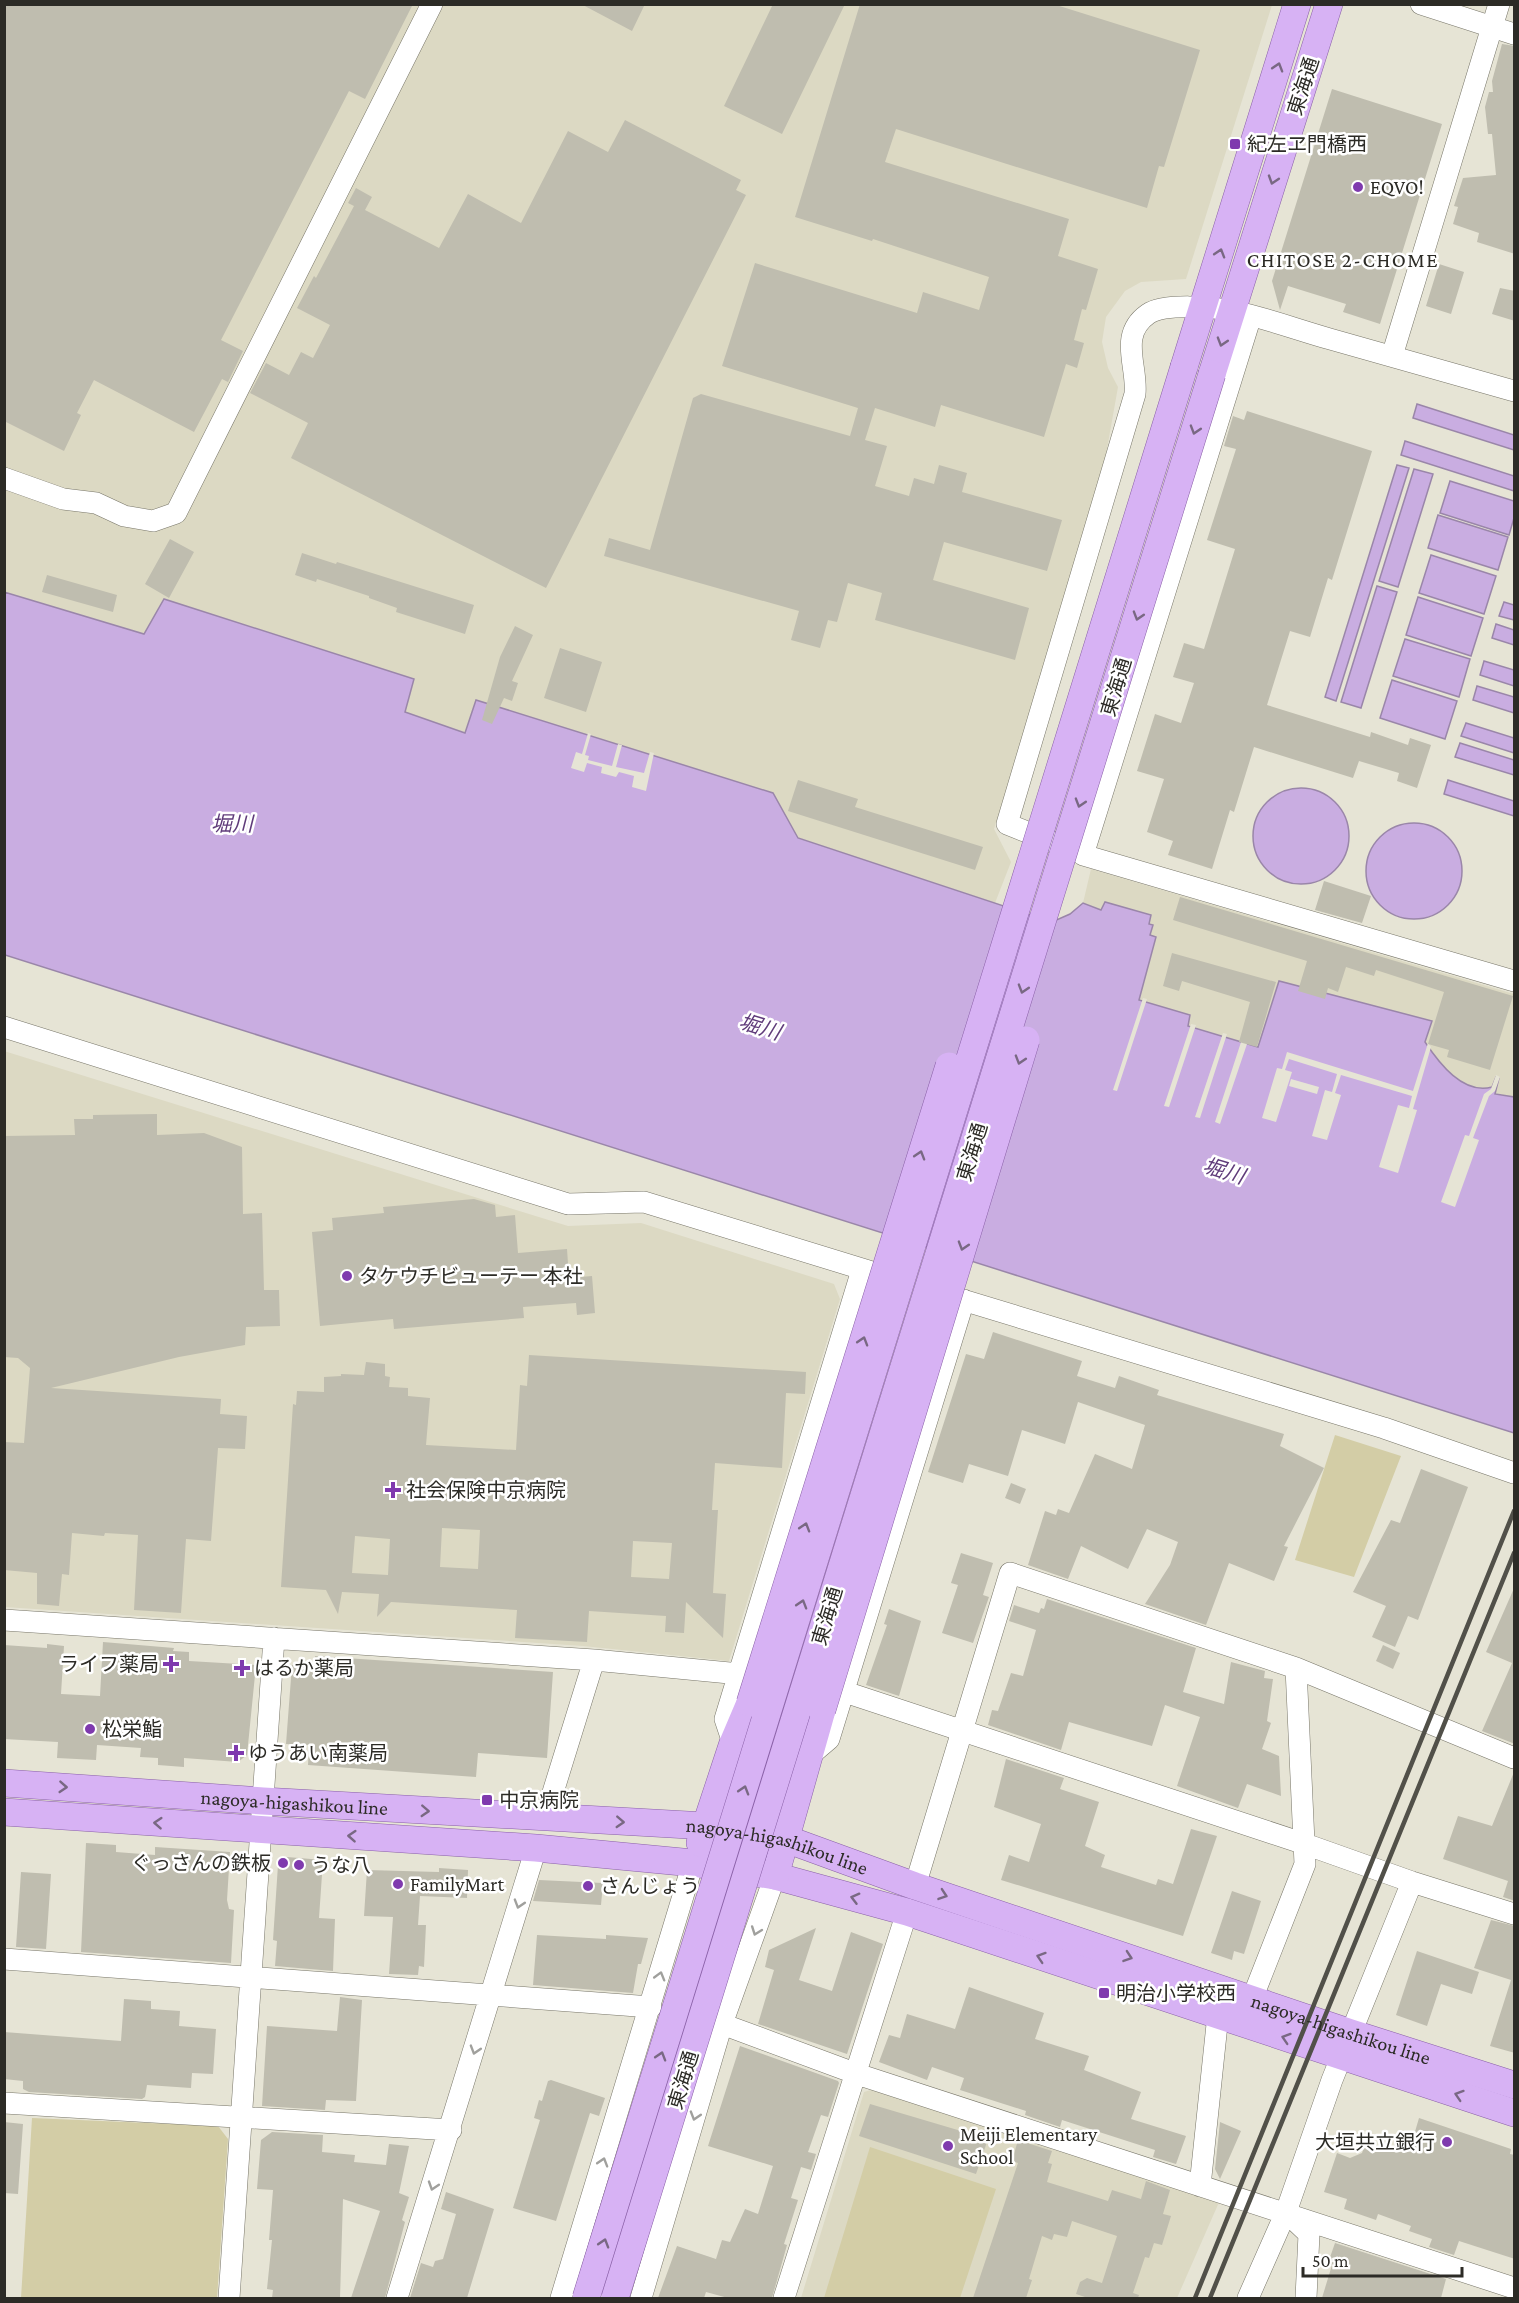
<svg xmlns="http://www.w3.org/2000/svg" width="1519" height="2303" viewBox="0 0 1519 2303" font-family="'Crimson Pro','Noto Sans JP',serif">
<rect width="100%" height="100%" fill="#e6e4d5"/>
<path fill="#dcd9c3" d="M4,5H1272L1186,279L1141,282L1125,291L1106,317L1102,342L1108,368L1118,387L1100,488L994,829L1011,862L995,903L798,838L773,793L476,700L466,733L405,712L414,679L163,599L145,634L5,592Z
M1091,869L1514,994V1097L1495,1094L1499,1078L1492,1087L1481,1089L1467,1085L1440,1065L1424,1042L1431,1021L1279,981L1258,1047L1188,1025L1190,1015L1139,1000L1156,937L1150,935L1153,925L1105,902L1102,910L1083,903Z
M4,1051L568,1226L641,1223L834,1284L840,1299L729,1661L583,1646L5,1607Z
M871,2090L1220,2200L1177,2298H801L864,2092Z"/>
<path fill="#d3cda6" d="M1335,1435L1401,1456L1354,1577L1295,1560Z
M32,2118L218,2126L228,2139L217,2298H21Z
M870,2147L996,2189L960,2298H824Z"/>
<path fill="#c9ade1" stroke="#9a86a9" stroke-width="1.5" d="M1417,404L1514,435V450L1413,418Z
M1405,441L1514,476V491L1401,455Z
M1397,465L1409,468L1336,701L1325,697Z
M1414,469L1433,474L1398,587L1379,581Z
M1450,481L1514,501V518L1509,535L1440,513Z
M1438,515L1508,537L1498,570L1428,548Z
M1431,555L1496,576L1484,614L1419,593Z
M1377,586L1397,592L1361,708L1341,702Z
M4,592L144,634L164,599L414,679L405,712L465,733L476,700L773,793L798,838L1052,922L1070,914L1083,903L1101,910L1105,902L1151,915L1149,924L1153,925L1150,935L1156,937L1139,1000L1190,1015L1188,1026L1258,1047L1279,981L1432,1021L1425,1042C1439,1063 1463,1095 1492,1087L1496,1077L1499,1078L1495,1094L1514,1097V1433L5,955Z
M1418,597L1483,618L1471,656L1406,635Z
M1504,602L1514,605V620L1499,616Z
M1496,624L1514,630V645L1492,638Z
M1405,639L1470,659L1459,697L1393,676Z
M1484,661L1514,670V686L1480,675Z
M1392,680L1457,701L1445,739L1380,718Z
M1477,686L1514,697V713L1473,700Z
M1466,723L1514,738V753L1461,736Z
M1460,743L1514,760V775L1455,757Z
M1448,780L1514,801V816L1444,794Z
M1253 836a48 48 0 1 1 96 0a48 48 0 1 1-96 0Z
M1366 871a48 48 0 1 1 96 0a48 48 0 1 1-96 0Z"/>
<path fill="#e6e4d5" d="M588,733L591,734L585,755L589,756L588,760L612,766L618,744L622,745L616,767L644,773L650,752L654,753L646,791L632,787L634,776L619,772L616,777L601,773L602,767L587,763L584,772L571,768L576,752L582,754Z
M1143,998L1147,999L1117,1091L1113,1090Z
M1191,1024L1196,1025L1169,1107L1164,1106Z
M1223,1033L1227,1034L1200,1118L1195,1117Z
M1242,1039L1248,1041L1220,1124L1215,1122Z
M1428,1043L1431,1047L1413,1109L1417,1110L1398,1173L1379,1167L1398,1105L1409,1108L1412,1096L1341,1075L1335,1093L1341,1095L1327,1140L1312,1136L1325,1090L1332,1092L1337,1074L1289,1059L1285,1070L1292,1072L1276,1122L1262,1118L1277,1068L1282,1069L1287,1052L1413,1091Z
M1496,1075L1500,1077L1495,1091L1489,1096L1473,1138L1479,1140L1455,1207L1441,1202L1465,1135L1469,1136L1484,1094L1491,1089Z
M1291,1079L1319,1087L1317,1094L1289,1086Z"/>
<path fill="#bfbdaf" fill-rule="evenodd" d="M4,4H413L365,99L349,91L221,340L243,351L228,382L222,379L194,432L94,380L77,413L81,415L64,451L4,421Z
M581,4H645L632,31Z
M773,4H845L782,134L724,106Z
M860,4H1053L1200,50L1164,167L1159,166L1147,208L896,129L885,162L1069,219L1058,256L1098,269L1086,310L1082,309L1074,340L1084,343L1077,368L1066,364L1044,437L941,405L935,427L875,408L865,440L887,446L875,486L909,496L914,478L934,484L939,465L967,473L962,492L1062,520L1047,571L944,542L933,580L1029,608L1015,660L875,620L882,593L848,583L837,622L828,620L820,648L791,640L799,611L604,556L609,538L650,550L693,398L701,394L850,436L858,408L722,366L755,263L917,313L923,292L979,310L989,277L873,239L872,241L795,217Z
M1502,44L1515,46V254L1477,242L1479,233L1453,224L1458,207L1454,206L1463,178L1496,175L1492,134H1488L1485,107L1489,92H1493L1492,81Z
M1332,89L1442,124L1380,324L1343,312L1346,304L1288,286L1280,310L1272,281Z
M625,120L741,180L736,190L746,195L546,588L291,458L308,423L250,393L266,363L289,375L301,352L313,358L330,325L297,308L314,276L316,278L354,206L348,203L356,188L372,197L365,210L439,248L468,194L521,223L568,131L608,152Z
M1439,264L1464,272L1451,314L1426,306Z
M1500,288L1515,291V321L1492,314Z
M1247,411L1372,451L1332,580L1328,578L1310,637L1290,631L1267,705L1370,737L1371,732L1408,745L1410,738L1431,745L1417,788L1397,781L1399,773L1359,761L1353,778L1254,747L1234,812L1230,810L1212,869L1168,855L1173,841L1147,832L1164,779L1137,771L1155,714L1181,723L1194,683L1173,677L1184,643L1204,649L1235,549L1207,540L1236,449L1224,446L1233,416L1244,420Z
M170,539L194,552L169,598L145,584Z
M302,553L336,564L337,562L474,605L465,634L396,612L397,608L369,598V596L317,579L316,582L295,575Z
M47,575L117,595L113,612L42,592Z
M515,626L533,635L512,681L518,683L512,701L504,698L492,724L482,720L500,657Z
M560,648L602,662L586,712L544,698Z
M798,780L858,799L855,807L983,847L975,870L788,811Z
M1324,881L1371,896L1362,923L1315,910Z
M1180,897L1513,996L1490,1070L1447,1057L1449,1050L1428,1044L1444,992L1376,970L1374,976L1346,967L1338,992L1328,988L1325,999L1298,991L1307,961L1173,920Z
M1172,953L1276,982L1257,1047L1239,1042L1250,1002L1182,981L1179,991L1163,986Z
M157,1114V1135L204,1133L242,1147L243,1214L262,1213L264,1290H279L280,1326L246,1327L245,1345L179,1357L51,1388L221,1399L220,1414L247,1416L245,1449L218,1448L211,1541L186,1539L181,1613L134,1610L138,1535L105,1533L104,1536L72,1533L69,1575L62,1574L59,1606L37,1604V1573L4,1570V1442L24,1443L30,1368L18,1358L4,1357V1136L75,1135L74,1119H93V1115Z
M474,1199L495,1205L496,1217L515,1215L518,1253L567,1249L569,1278L592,1276L595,1313L577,1315L576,1303L523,1307L524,1318L394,1329L393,1319L320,1326L312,1232L333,1230L332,1218L384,1213L383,1207Z
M993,1332L1082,1361L1077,1376L1115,1388L1119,1376L1159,1390L1157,1395L1284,1434L1280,1446L1324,1468L1284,1546L1288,1547L1274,1581L1229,1563L1206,1625L1145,1604L1170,1565L1178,1542L1147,1529L1128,1569L1081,1546L1068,1579L1028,1565L1045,1511L1056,1515L1058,1509L1069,1513L1095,1454L1132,1469L1145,1425L1078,1402L1065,1444L1022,1430L1008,1476L969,1464L963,1483L928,1472L966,1354L984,1359Z
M529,1355L806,1372L805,1394L786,1393L782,1468L715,1463L712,1510H718L713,1593L726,1594L723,1638L686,1602L684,1633L665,1632L666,1616L589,1611L587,1642L515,1638L517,1610L391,1602L377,1617L379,1594L342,1592L338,1614L326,1590L281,1587L293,1404L296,1405L297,1391L324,1392V1377L341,1376V1374L364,1375L366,1362L385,1364V1376L390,1377L389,1387L408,1388V1396L430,1398L426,1445L516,1450L520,1385L527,1386ZM442,1528L480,1530L478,1569L440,1567ZM355,1536L390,1539L388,1575L352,1573ZM633,1541L672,1543L669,1579L631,1577Z
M1421,1469L1468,1487L1418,1620L1408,1616L1395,1647L1372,1637L1386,1606L1353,1592L1391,1520L1400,1523Z
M1011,1483L1026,1489L1020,1504L1005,1498Z
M961,1553L993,1563L983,1595L989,1597L973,1643L942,1633L958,1585L951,1583Z
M1515,1586V1744L1482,1731L1512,1663L1486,1652Z
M1047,1599L1196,1648L1183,1692L1224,1704L1231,1662L1265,1671L1264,1678L1273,1679L1267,1721L1271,1723L1262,1749L1279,1756L1281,1796L1247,1784L1238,1808L1177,1786L1200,1717L1165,1705L1152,1746L1069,1722L1061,1750L988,1725L992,1710L998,1711L1011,1673L1023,1676L1036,1630L1009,1621L1014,1605L1039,1613L1041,1608L1044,1609Z
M889,1609L921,1621L899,1696L866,1685L887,1625L884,1624Z
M103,1642L174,1648L173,1651L189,1652V1661L256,1665L247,1755L238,1762L184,1758V1767L158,1765V1758L140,1757L141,1748L97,1745L96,1760L57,1758L58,1742L4,1739V1645L47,1648V1644L64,1646L61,1694L100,1696Z
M1383,1645L1400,1653L1393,1669L1376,1661Z
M315,1656L553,1672L547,1758L478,1753L476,1777L308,1765L309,1745L286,1744L292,1665L314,1666Z
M1006,1759L1064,1778L1060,1789L1099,1802L1085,1846L1105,1855L1101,1867L1156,1885L1158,1879L1173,1884L1191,1829L1217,1836L1183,1936L1001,1880L1009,1855L1029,1862L1041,1824L994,1807Z
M1514,1772H1515V1901L1503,1897L1508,1881L1443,1859L1458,1816L1492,1826Z
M86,1843L116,1845V1852L155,1855V1847L230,1852L227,1900L229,1909L234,1910L231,1963L81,1952Z
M287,1857L323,1860L319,1918L335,1919L333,1971L275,1966L277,1941L273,1940L278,1865Z
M439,1868L468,1870L467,1898L420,1896L418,1925H426L424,1967L419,1966L418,1975L389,1974L393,1917L364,1916L367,1870L439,1872Z
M21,1872L51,1874L46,1949L16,1947Z
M539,1880L603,1883L601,1905L533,1901Z
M1232,1891L1261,1901L1244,1954L1234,1951L1232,1960L1211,1953Z
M1491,1920L1515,1926V2053L1490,2046L1511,1980L1474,1968Z
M816,1928L799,1980L832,1991L851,1932L883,1944L847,2054L758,2024L774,1970L765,1967L769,1950Z
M537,1935L606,1939V1935L648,1938L641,1964H638L633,1993L533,1985Z
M1417,1951L1479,1972L1472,1994L1441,1984L1427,2026L1396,2015Z
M969,1987L1044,2013L1035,2039L1089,2056L1084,2070L1141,2092L1131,2119L1186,2136L1176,2164L1153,2157L1155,2150L1062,2120L1060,2127L1025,2115L1026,2111L960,2090L964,2078L932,2067L927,2080L879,2062L889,2035L900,2038L907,2014L955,2029Z
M340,1997L362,2000L356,2101L326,2100L325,2110L262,2106L267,2026L337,2031Z
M124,1999L151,2001V2009L180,2011L179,2026L216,2029L213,2074L192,2073L191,2088L147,2085L145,2097L142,2099L29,2092L23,2089V2081L4,2079V2032L121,2041Z
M740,2046L838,2081L839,2083L828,2117L821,2115L808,2152L816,2154L811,2170L801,2167L791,2198L798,2200L784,2244L787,2245L772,2298H728L706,2292L704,2298H658L677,2246L716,2259L722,2240L730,2242L745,2209L758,2214L773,2166L708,2146Z
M551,2080L605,2098L599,2116L590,2113L556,2221L513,2208L540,2120L534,2118L539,2100L542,2101L548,2081Z
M870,2104L988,2139L976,2174L859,2136Z
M1419,2118L1511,2149L1510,2154L1515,2155V2259L1459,2241L1454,2255L1429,2247L1432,2239L1409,2231L1411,2226L1378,2214L1376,2220L1344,2209L1347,2199L1324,2192L1337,2153L1350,2158L1362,2153L1366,2142L1393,2151L1398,2137L1412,2142Z
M4,2122L23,2124L18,2194L4,2193Z
M1220,2122L1241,2131L1220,2179L1215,2169Z
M272,2132L323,2135L322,2152L355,2155L354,2162L386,2165L389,2144L409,2146L399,2193L409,2197L402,2220L405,2222L385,2298H351L380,2211L343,2199L340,2298H272L273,2290L267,2289L272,2240H269L273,2190L257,2189L261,2140Z
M1018,2140L1052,2151L1048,2163L1052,2164L1047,2182L1108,2201L1112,2190L1141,2199L1146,2181L1170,2190L1163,2214L1171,2216L1162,2245L1154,2243L1149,2258L1145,2257L1133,2293L1139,2295L1138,2298H1088L1076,2294L1080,2282L1087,2278L1102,2283L1117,2236L1072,2221L1067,2237L1054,2234L1052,2240L1042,2236L1029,2279L1032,2280L1026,2298H973L1018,2163L1012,2161Z
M446,2192L494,2209L467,2298H410L421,2263L433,2267L435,2261L443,2259L456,2214L441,2209Z
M1335,2243L1446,2279L1441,2298H1322L1332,2265L1328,2263Z"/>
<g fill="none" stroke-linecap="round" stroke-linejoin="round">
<defs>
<path id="minor" d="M1421,4L1514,34
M1251,316L1083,855L1514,981
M1392,356L1499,4
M4,478L63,499L96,503L124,516L153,521L176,513L432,4
M1052,842L1007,824L1135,394C1138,366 1118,335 1148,314C1164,303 1214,307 1233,311C1266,318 1298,330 1330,339C1391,356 1453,374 1514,391
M4,1027L568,1204L644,1202L898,1280
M933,1291L1384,1428L1514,1473
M4,1620L594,1660L740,1674
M845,1692L1305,1844L1412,1882L1514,1914
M733,1743L725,1719L862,1270
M809,1756L829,1739L964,1300
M545,1818L594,1660
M915,1886L1010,1573L1296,1668L1514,1758
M4,1959L651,2007
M1252,1999L1305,1864L1296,1668
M722,2024L857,2074L1514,2288
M4,2103L451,2130
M1200,2186L1218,2015
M1289,2215L1309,2234L1306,2298
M229,2298L274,1638
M397,2298L536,1848
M561,2298L693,1863
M641,2298L722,2024L775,1876
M784,2298L907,1912
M1248,2298L1286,2212L1332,2080L1412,1882"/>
<g id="major">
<path d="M1184,367L1297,4"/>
<path d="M1212,374L1329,4"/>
<path id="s1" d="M4,1783L263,1801L706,1826L786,1839L915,1886L1351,2033L1514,2085"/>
<path d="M4,1812L536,1848L693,1863L775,1876L907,1912L1514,2113"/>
<path d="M700,1843L733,1743L750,1703"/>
<path d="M775,1876L822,1710"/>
</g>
</defs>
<use href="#minor" stroke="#787669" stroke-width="22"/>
<use href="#major" stroke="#8a61a7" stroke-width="28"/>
<use href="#minor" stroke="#fff" stroke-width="21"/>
<use href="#major" stroke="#d7b2f4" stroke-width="27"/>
<path stroke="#515049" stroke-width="4.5" d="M1195,2298L1514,1511
M1210,2298L1514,1553"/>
<defs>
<path id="major-bridge" d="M750,1703L949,1066
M822,1710L1026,1040
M586,2298L1184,367
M615,2298L1212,374"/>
</defs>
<use href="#major-bridge" stroke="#8a61a7" stroke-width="28" stroke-linecap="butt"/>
<use href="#major-bridge" stroke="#d7b2f4" stroke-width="27"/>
</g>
<defs><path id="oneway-chevron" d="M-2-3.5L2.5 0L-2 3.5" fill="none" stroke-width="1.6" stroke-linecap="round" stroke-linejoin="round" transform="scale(1.5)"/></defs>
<g stroke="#796883">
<use href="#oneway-chevron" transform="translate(1278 67) rotate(-73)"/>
<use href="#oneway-chevron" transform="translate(1273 180) rotate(108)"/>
<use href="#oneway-chevron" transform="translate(1220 253) rotate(-73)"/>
<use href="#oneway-chevron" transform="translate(1222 342) rotate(107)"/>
<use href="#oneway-chevron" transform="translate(1195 430) rotate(107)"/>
<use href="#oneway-chevron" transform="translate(1138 616) rotate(107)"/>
<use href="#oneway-chevron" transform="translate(1080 803) rotate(107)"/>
<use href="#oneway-chevron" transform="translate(1023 989) rotate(107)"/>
<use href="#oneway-chevron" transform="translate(1020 1060) rotate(107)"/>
<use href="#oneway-chevron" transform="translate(920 1155) rotate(-73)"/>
<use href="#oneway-chevron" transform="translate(963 1246) rotate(107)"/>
<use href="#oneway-chevron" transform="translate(863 1341) rotate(-73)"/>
<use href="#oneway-chevron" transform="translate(805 1527) rotate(-73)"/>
<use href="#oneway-chevron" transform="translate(802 1604) rotate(-73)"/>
<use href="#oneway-chevron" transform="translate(63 1787) rotate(4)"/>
<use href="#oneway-chevron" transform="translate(744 1790) rotate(-73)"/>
<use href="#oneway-chevron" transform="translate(425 1811) rotate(3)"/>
<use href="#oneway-chevron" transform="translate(620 1822) rotate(3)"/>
<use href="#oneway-chevron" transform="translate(158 1823) rotate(-176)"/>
<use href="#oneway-chevron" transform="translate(352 1836) rotate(-176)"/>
<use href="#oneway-chevron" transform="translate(943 1895) rotate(19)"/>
<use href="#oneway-chevron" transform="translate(855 1898) rotate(-165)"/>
<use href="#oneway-chevron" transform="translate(1041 1957) rotate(-162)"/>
<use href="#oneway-chevron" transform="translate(1128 1957) rotate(19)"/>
<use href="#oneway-chevron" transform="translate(1286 2038) rotate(-162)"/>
<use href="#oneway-chevron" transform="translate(661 2056) rotate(-73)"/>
<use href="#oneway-chevron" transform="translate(1459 2095) rotate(-162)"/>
<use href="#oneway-chevron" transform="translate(604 2243) rotate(-73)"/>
</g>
<g stroke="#a0a09d">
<use href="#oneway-chevron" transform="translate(519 1904) rotate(107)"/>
<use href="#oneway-chevron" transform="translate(756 1931) rotate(110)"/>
<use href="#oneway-chevron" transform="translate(660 1976) rotate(-74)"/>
<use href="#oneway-chevron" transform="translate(475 2050) rotate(107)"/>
<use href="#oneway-chevron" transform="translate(695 2116) rotate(107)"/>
<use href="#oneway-chevron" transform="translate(603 2162) rotate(-73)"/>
<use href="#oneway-chevron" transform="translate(433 2186) rotate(108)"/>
</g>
<g fill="#7f3aae" stroke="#fff" stroke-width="2">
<rect x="1229" y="138" width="12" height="12" rx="3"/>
<circle cx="1358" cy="187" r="6"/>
<circle cx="347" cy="1276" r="6"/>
<path d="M390 1481h6v6h6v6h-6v6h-6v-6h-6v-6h6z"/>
<path d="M168 1655h6v6h6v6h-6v6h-6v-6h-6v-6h6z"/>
<path d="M239 1659h6v6h6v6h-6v6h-6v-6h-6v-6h6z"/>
<circle cx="90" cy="1729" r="6"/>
<path d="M233 1744h6v6h6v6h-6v6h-6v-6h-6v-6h6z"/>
<rect x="481" y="1794" width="12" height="12" rx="3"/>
<circle cx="283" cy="1863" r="6"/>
<circle cx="299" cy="1865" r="6"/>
<circle cx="398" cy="1884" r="6"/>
<circle cx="588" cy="1886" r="6"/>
<rect x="1098" y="1987" width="12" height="12" rx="3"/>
<circle cx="1447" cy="2142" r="6"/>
<circle cx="948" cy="2146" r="6"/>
</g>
<g text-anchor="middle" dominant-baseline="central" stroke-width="5" stroke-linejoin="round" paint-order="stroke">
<g font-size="20" fill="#2c2b26" stroke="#fff">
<text transform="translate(1303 86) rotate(-72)">東海通</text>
<text transform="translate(1116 687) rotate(-73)">東海通</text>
<text transform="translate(972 1152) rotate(-73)">東海通</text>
<text transform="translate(827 1616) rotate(-73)">東海通</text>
<text stroke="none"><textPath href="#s1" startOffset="291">nagoya-higashikou line</textPath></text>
<text stroke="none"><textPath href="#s1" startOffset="777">nagoya-higashikou line</textPath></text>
<text stroke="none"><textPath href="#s1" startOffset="1371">nagoya-higashikou line</textPath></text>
<text transform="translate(683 2080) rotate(-73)">東海通</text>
</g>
<g font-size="20" fill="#2c2b26" stroke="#fff" text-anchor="start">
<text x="1247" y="144">紀左ヱ門橋西</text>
<text x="1370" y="187">EQVO!</text>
<text x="359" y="1276">タケウチビューテー 本社</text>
<text x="406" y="1490">社会保険中京病院</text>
<text x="159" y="1664" text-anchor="end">ライフ薬局</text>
<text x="254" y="1668">はるか薬局</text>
<text x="102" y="1729">松栄鮨</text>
<text x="248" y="1753">ゆうあい南薬局</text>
<text x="499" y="1800">中京病院</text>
<text x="271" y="1863" text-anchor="end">ぐっさんの鉄板</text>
<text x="311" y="1865">うな八</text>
<text x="410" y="1884">FamilyMart</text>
<text x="600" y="1886">さんじょう</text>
<text x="1116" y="1993">明治小学校西</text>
<text x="960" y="2134">Meiji Elementary<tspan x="960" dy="23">School</tspan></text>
<text x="1435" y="2142" text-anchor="end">大垣共立銀行</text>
</g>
<g font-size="21" letter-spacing="1.5" fill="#2c2b26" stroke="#fff">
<text x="1343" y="260">CHITOSE 2-CHOME</text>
</g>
<g font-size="21" font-style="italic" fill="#5f3b7a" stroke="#fff">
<text x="232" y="824">堀川</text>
<text transform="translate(760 1027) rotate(17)">堀川</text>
<text transform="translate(1224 1171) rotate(17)">堀川</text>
</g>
</g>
<rect width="1519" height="2303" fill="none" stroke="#2c2b26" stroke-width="12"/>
<path d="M1303 2267v9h159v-9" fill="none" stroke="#2c2b26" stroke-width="3"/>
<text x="1312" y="2267" font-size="18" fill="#2c2b26" stroke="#ffffff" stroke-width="4.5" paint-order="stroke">50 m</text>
</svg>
